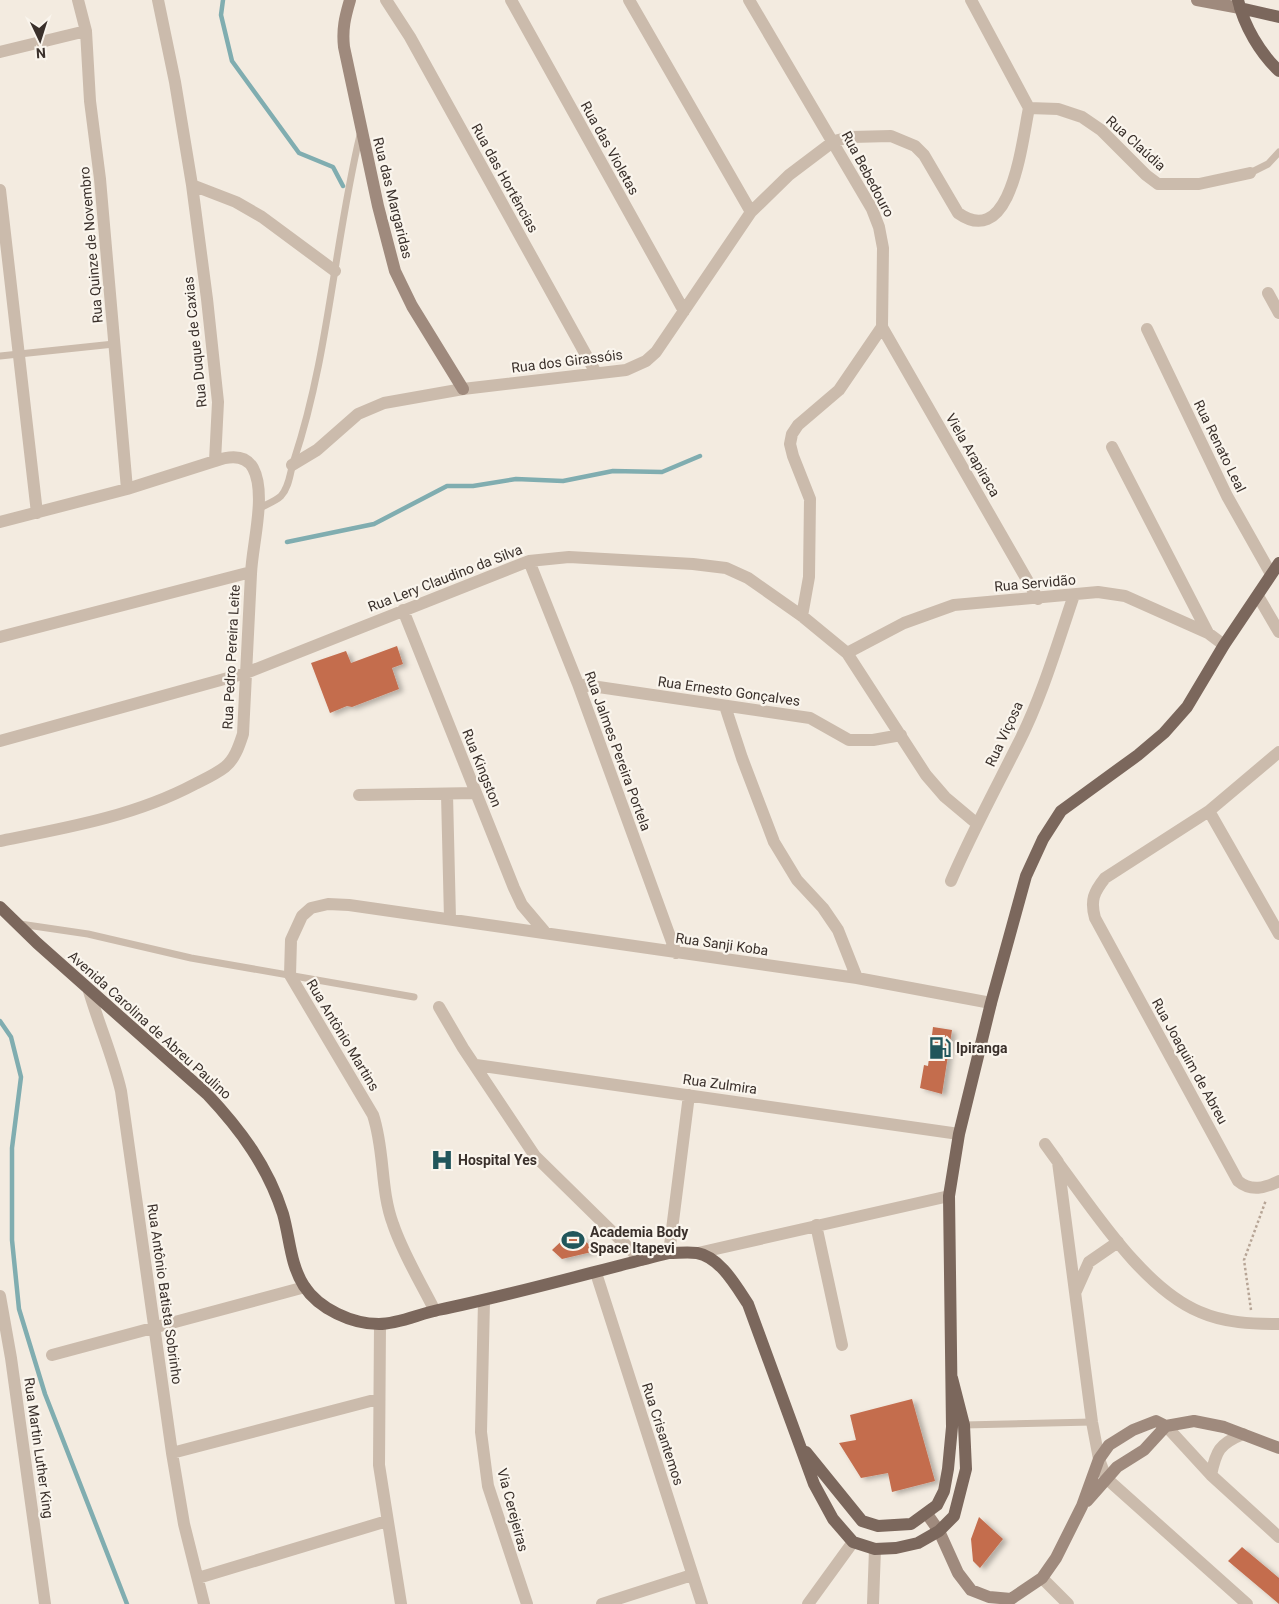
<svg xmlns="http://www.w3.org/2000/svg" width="1279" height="1604" viewBox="0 0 1279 1604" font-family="Roboto,sans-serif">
<defs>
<filter id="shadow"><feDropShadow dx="4.5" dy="2.5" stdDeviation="2.5" flood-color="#0004"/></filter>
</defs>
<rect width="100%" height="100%" fill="#f3ebe0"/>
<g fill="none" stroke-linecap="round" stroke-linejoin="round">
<path stroke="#80adb0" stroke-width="4.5" d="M223,0L221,15L232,61L299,153L333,167L343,186
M287,542L374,524L447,486H473L516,479L563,481L613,471L662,472L700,456
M0,1021L11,1037L21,1077L12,1148V1240L19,1309L45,1394L127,1604"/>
</g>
<path fill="#c46d4e" filter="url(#shadow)" d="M397,646L403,664L392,668L399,689L352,707L347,706L330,713L311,663L346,651L351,663Z
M933,1027L952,1030L942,1094L920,1088L924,1065L928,1066Z
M573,1230L596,1251L562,1259L552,1250Z
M912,1399L935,1481L892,1492L888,1473L861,1478L839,1443L856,1440L850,1415Z
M979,1517L1003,1539L980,1568L973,1561L971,1539Z
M1242,1547L1279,1578V1604L1228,1561Z"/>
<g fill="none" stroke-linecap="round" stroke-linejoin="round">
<path stroke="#b7a596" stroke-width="2.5" stroke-dasharray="2.5 2.5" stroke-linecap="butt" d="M1251,1310L1244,1260L1266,1200"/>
<path stroke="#cbbbac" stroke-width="7" d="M1250,173L1268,164L1279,152
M0,356L114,344
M258,509C265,505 276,501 281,496C290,486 290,471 294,460C329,355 334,243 360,135
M20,924L88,934L191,958L414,997
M964,1425L1092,1422"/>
<path stroke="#cbbbac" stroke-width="12" d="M78,0L86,31L90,101L100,179L127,489
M386,0L410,37L596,373
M511,0L684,311
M629,0L751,212
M749,0L872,209L879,227L883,248L882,327L839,390L798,425L792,434L790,444L793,456L810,499L809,577L802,616
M0,52L86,31
M1029,108L1058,109L1082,117L1101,130L1146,175L1158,184H1199L1250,173
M192,185L236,202L262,217L335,271
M0,190L37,513
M1268,293L1279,313
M882,327L1038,599
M1147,329L1227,496L1271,574
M1112,447L1208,633
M292,465L317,450L358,414L384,403L463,389L626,370L646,361L656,352L751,212L789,175L834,141L851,137L891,136L915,146L924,155L958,213C1012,251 1022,140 1029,108L971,0
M0,522L127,489L215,461L218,402L207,299L192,185L175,82L158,0
M529,561L578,684L676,953
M1258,596L1279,632
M403,610L514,888L522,905L544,931
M0,637L251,572
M847,653L904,623L954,605L1098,592L1125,596L1208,633L1224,645
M578,684L810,718L849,740H873L901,735
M725,706L742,758L774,842L797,880L823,908L838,930L857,978
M0,741L246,673L529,561L569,557L693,564L726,568L748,578L802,616L847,653L926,775L945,797L976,823
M1279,752L1209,811L1105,878C1094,892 1090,900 1095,918L1238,1181C1251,1192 1265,1188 1279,1181
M447,794L450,919
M359,795L476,793
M1209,811L1279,934
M0,841C66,828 135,816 195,784C205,779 216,774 225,767C235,759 239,746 243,734C246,681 248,627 251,574C252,545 267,494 253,468C245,454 229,456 215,461
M951,881C971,834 995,790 1018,744C1042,697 1057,645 1074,595
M89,991C99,1025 113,1057 121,1091L172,1453L184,1524L204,1604
M439,1007L463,1048L535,1156L641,1260
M476,1065L959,1134
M1045,1144L1058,1162L1092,1422L1099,1459L1106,1478L1247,1604
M1059,1164C1095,1212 1144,1289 1200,1312C1225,1323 1252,1324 1279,1324
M816,1225L842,1345
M669,1253L689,1095
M698,1253L949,1196
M596,1273L702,1604
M1076,1291L1089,1262L1118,1242
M0,1296L11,1358L45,1604
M484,1301L481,1432L488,1486L527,1604
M435,1311C421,1283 403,1254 393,1224C380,1189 385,1151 373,1115L290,975L291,940L302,916L311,908L328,904L349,905L857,978L991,1003
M380,1324L379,1465L401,1604
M52,1355L305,1287
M1166,1426L1211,1475L1279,1537
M172,1453L378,1399
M1211,1475C1216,1451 1219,1444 1243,1434
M198,1578L387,1521
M1042,1578L1068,1604
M602,1604L692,1575
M808,1604L853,1542
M873,1604L875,1549"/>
<path stroke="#9f8a7d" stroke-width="12" d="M350,0C345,17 342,29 344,47L378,206L395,271L412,306L463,389
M1197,0L1240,8
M1087,1501L1117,1467L1144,1450L1166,1426L1194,1421L1224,1427L1279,1448
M927,1514L939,1531L958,1573L971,1590L989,1597L1011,1599L1042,1578L1056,1558L1082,1506L1099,1459L1109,1445L1133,1430L1156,1421L1166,1426"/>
<path stroke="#7b675c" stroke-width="12" d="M1238,0C1244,26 1260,53 1279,71
M1240,8L1279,17
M0,907L37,943L207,1094C241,1130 268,1167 283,1214C290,1239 290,1264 304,1286C319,1309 352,1324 379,1324C398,1324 419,1314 438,1310C516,1294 592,1272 669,1253C678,1253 688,1252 697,1253C720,1257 736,1286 748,1304L814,1484L833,1519L853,1542L875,1549L896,1548L918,1543L939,1531L954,1516L966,1469L964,1425L952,1378
M806,1452L862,1521L878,1526L911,1524L937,1505L944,1491L948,1469L952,1427L949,1196L959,1134L991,1003L1026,876L1043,839L1061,811L1138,755L1164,733L1187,707L1224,645L1279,563"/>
</g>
<defs>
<symbol id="fuel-bare" viewBox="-9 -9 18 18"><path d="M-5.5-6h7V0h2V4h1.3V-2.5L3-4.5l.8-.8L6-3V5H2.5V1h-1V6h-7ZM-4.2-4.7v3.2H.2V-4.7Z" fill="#21565b" stroke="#faf5ed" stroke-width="2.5" paint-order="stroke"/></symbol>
<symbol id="hospital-bare" viewBox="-9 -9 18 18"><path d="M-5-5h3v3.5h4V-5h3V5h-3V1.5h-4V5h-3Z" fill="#21565b" stroke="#faf5ed" stroke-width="2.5" paint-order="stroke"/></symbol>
<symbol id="stadium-bare" viewBox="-9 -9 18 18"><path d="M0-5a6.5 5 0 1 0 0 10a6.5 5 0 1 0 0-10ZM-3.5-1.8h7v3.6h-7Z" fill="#21565b" stroke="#faf5ed" stroke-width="2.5" paint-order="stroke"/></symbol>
</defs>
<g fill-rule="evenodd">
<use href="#fuel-bare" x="924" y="1032" width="32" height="32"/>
<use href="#hospital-bare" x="426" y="1144" width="32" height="32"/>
<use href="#stadium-bare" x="557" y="1224" width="32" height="32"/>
</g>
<g text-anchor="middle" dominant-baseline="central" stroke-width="4.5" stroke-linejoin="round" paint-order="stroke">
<g font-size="14" fill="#3a302b" stroke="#faf5ed">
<text transform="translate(1136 143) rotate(42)">Rua Claúdia</text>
<text transform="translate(610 148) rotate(61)">Rua das Violetas</text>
<text transform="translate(868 174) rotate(62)">Rua Bebedouro</text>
<text transform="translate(505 178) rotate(61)">Rua das Hortências</text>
<text transform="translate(393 198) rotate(76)">Rua das Margaridas</text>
<text transform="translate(91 245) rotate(-95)">Rua Quinze de Novembro</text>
<text transform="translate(195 342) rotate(-96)">Rua Duque de Caxias</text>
<text transform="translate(567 361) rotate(-7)">Rua dos Girassóis</text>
<text transform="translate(1220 446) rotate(64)">Rua Renato Leal</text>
<text transform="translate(973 455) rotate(60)">Viela Arapiraca</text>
<text transform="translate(445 578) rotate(-21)">Rua Lery Claudino da Silva</text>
<text transform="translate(1035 583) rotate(-5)">Rua Servidão</text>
<text transform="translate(231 657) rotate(-87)">Rua Pedro Pereira Leite</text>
<text transform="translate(729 691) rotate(8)">Rua Ernesto Gonçalves</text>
<text transform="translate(1004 734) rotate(-65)">Rua Viçosa</text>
<text transform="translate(618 751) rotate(70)">Rua Jalmes Pereira Portela</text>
<text transform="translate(482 768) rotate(68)">Rua Kingston</text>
<text transform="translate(722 944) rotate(8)">Rua Sanji Koba</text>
<text transform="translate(150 1025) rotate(42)">Avenida Carolina de Abreu Paulino</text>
<text transform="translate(343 1035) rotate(59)">Rua Antônio Martins</text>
<text transform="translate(1190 1061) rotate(61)">Rua Joaquim de Abreu</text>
<text transform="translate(720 1084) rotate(8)">Rua Zulmira</text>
<text transform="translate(165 1294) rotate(82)">Rua Antônio Batista Sobrinho</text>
<text transform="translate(663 1434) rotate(72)">Rua Crisantemos</text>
<text transform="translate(39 1448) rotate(82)">Rua Martin Luther King</text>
<text transform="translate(513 1510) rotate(75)">Via Cerejeiras</text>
</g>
<g font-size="14" font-weight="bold" fill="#3a302b" stroke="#faf5ed" text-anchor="start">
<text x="956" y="1048">Ipiranga</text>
<text x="458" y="1160">Hospital Yes</text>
<text x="590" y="1232">Academia Body<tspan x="590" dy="16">Space Itapevi</tspan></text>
</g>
</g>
<g transform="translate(40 40) rotate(176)" stroke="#faf5ed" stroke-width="4" paint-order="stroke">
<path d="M0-4L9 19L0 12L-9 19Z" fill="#3a302b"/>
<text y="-8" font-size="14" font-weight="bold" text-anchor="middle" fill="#3a302b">N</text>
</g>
</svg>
